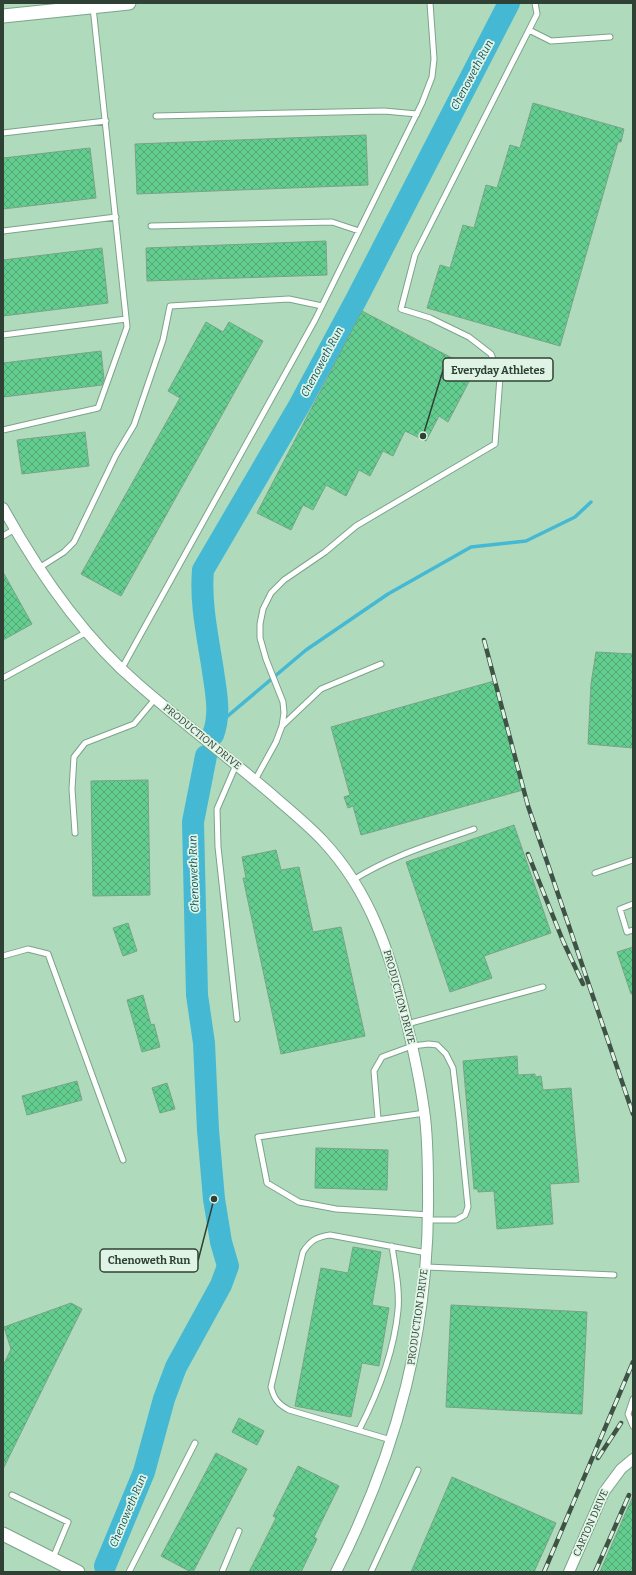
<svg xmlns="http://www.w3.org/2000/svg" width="636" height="1575" viewBox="0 0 636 1575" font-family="Bitter,serif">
<defs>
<pattern id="building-cross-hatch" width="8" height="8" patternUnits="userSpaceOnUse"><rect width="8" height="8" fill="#62cd8e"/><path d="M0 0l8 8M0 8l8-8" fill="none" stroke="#51a875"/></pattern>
</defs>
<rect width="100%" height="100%" fill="#afdabc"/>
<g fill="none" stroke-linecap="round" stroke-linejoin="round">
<path stroke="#45b9d3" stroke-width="3.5" d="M217,725L306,650L388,594L471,547L526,541L575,517L591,502"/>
<path stroke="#45b9d3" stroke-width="22" d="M213,735C221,713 216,693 213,671C208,638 200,603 203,570L299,406L356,300L509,3
M105,1566L144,1472L164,1399L176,1367L221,1285L228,1266L221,1242L214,1199L208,1130L204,1043L197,995L193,822L206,756"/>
</g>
<path fill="url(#building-cross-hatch)" stroke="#7aa388" d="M533,103L624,129L621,142H618L560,346L427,308L440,265L450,268L463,225L474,228L486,185L497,188L510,145L520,148Z
M366,135L368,185L137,194L135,144Z
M90,148L96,198L3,209V158Z
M326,241L327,275L147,281L146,248Z
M102,248L108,303L3,316V260Z
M362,311L475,370L448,422L439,416L426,441L405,431L393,456L383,451L370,476L359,470L346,496L326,485L313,510L303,505L291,530L257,513Z
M206,322L223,332L229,322L263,341L121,596L81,574L180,398L168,391Z
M101,351L104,379L102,385L3,397V363Z
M85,432L89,466L22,474L17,440Z
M3,572L32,624L3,640Z
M596,652L633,654V748L588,744L591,684Z
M494,681L523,790L361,835L353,806L348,808L344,797L350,795L331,727Z
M148,780L150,895L93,896L91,781Z
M514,825L551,933L484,956L492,978L450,992L406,862Z
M276,850L281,870L299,867L313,932L341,927L365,1036L281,1054L243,878H246L242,857Z
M128,923L137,951L123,956L113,928Z
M633,947V994H631L617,952Z
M143,995L151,1025L154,1024L160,1047L142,1052L127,1000Z
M517,1056L518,1075L535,1074V1077L541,1076L543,1090L571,1088L579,1182L550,1184L553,1224L497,1229L494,1191L478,1192V1189H474L463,1061Z
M77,1081L82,1100L27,1115L22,1096Z
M167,1083L175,1109L160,1113L152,1088Z
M316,1148L388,1150L387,1190L315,1188Z
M353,1247L381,1252L372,1305L389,1308L379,1366L362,1363L351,1417L295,1406L321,1268L348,1273Z
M71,1303L82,1309L3,1469V1366L11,1349L4,1327Z
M451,1305L587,1312L582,1414L446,1407Z
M239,1418L264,1431L257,1445L232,1432Z
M216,1453L247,1469L193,1572H191L161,1556Z
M298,1466L339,1486L314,1537L317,1539L301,1572H249L276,1518L273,1516Z
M452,1477L556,1523L534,1572H411Z
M633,1496V1572H600Z"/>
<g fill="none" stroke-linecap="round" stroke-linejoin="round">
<defs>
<path id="service" d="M529,30L551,41L610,37
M156,116L384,111L417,114
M3,133L106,121
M151,226L332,222L359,231
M3,231L116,217
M3,335L126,319
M3,430L98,408L127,327L93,7
M3,536L15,529
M39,568L64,552L74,542L116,455L134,425L163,340L170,306L289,299L322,306
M122,668L315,320L422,103L432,77L434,59L430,3
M3,678L87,632
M282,726L321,689L381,664
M236,765L217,809L218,847L237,1019
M255,780L276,742L282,726L284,713L283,702L266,659L260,638V624L263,609L271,593L284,580L325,552L356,526L495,444L500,377L491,354L469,337L430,318L401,309L415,255L537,14L535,3
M75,833L72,789L74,757L85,743L134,724L155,699
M595,873L633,860
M353,880C391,856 432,844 474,829
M633,904L620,909L627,932L633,930
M3,956L28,949L48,954L123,1160
M407,1024L543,987
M425,1113L258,1137L267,1183L299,1202L336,1209L429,1215
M378,1119L374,1071L382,1057L412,1046L429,1044L437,1045L446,1054L453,1068L459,1118L468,1207L465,1215L456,1220H429
M426,1267L614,1275
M633,1399L628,1414L633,1426
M359,1430C378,1393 394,1353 398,1310C400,1289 395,1267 392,1246
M391,1440L289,1410C278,1404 274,1399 271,1387L303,1252C310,1241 316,1237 330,1235L427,1253
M12,1495L68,1522L53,1558
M129,1572L195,1443
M222,1572L239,1531
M371,1572L418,1470"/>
<path id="minor" d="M3,508C39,573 82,636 138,684C184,724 232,760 277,799C293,813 309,826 323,841C371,892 392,958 407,1024C414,1053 420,1081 424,1110C428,1136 428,1163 428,1190C430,1327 398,1450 336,1572
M569,1572L604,1492L621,1469L633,1459"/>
<path id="tertiary" d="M3,16L129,3
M3,1534L78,1572"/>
</defs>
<use href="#service" stroke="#7ba489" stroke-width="7"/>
<use href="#minor" stroke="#7ba489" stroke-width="12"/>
<use href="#tertiary" stroke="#7ba489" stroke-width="15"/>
<use href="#service" stroke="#fff" stroke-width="5"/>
<use href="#minor" stroke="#fff" stroke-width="10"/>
<use href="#tertiary" stroke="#fff" stroke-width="13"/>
<defs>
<path id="rail" d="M484,640L528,806L633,1114
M528,854L563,941L583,984
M598,1458L621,1423
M544,1572L633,1362
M595,1572L629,1495"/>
</defs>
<use href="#rail" stroke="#3e5345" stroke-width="4.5"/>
<use href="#rail" stroke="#dff4e5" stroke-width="3" stroke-dasharray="9" stroke-linecap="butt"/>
</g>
<g text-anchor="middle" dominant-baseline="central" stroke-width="3.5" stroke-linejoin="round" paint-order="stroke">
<g font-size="10" fill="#2f4135" stroke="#dff4e5">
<text transform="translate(202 737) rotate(39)">PRODUCTION DRIVE</text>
<text transform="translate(399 997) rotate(75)">PRODUCTION DRIVE</text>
<text transform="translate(418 1317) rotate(-82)">PRODUCTION DRIVE</text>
<text transform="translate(591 1523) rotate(-66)">CARTON DRIVE</text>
</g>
<g font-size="11" font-style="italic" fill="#105360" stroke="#dff4e5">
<text transform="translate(472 75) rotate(-62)">Chenoweth Run</text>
<text transform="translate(322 362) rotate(-62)">Chenoweth Run</text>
<text transform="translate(194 874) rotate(-92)">Chenoweth Run</text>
<text transform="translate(128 1511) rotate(-67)">Chenoweth Run</text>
</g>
</g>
<path fill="none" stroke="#2f4135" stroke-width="1.5" d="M423 436L443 370M214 1199L198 1261"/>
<g fill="#2f4135" stroke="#dff4e5" stroke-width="1.5">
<circle cx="423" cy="436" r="4"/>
<circle cx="214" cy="1199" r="4"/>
</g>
<g fill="#dff4e5" stroke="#2f4135" stroke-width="1.5">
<rect x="443" y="358" width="110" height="23" rx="4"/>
<rect x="100" y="1249" width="98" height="23" rx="4"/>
</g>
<g font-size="11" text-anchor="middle" font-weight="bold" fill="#2f4135">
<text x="498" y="374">Everyday Athletes</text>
<text x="149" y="1264">Chenoweth Run</text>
</g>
<rect width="636" height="1575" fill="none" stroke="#2f4135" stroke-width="8"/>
</svg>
